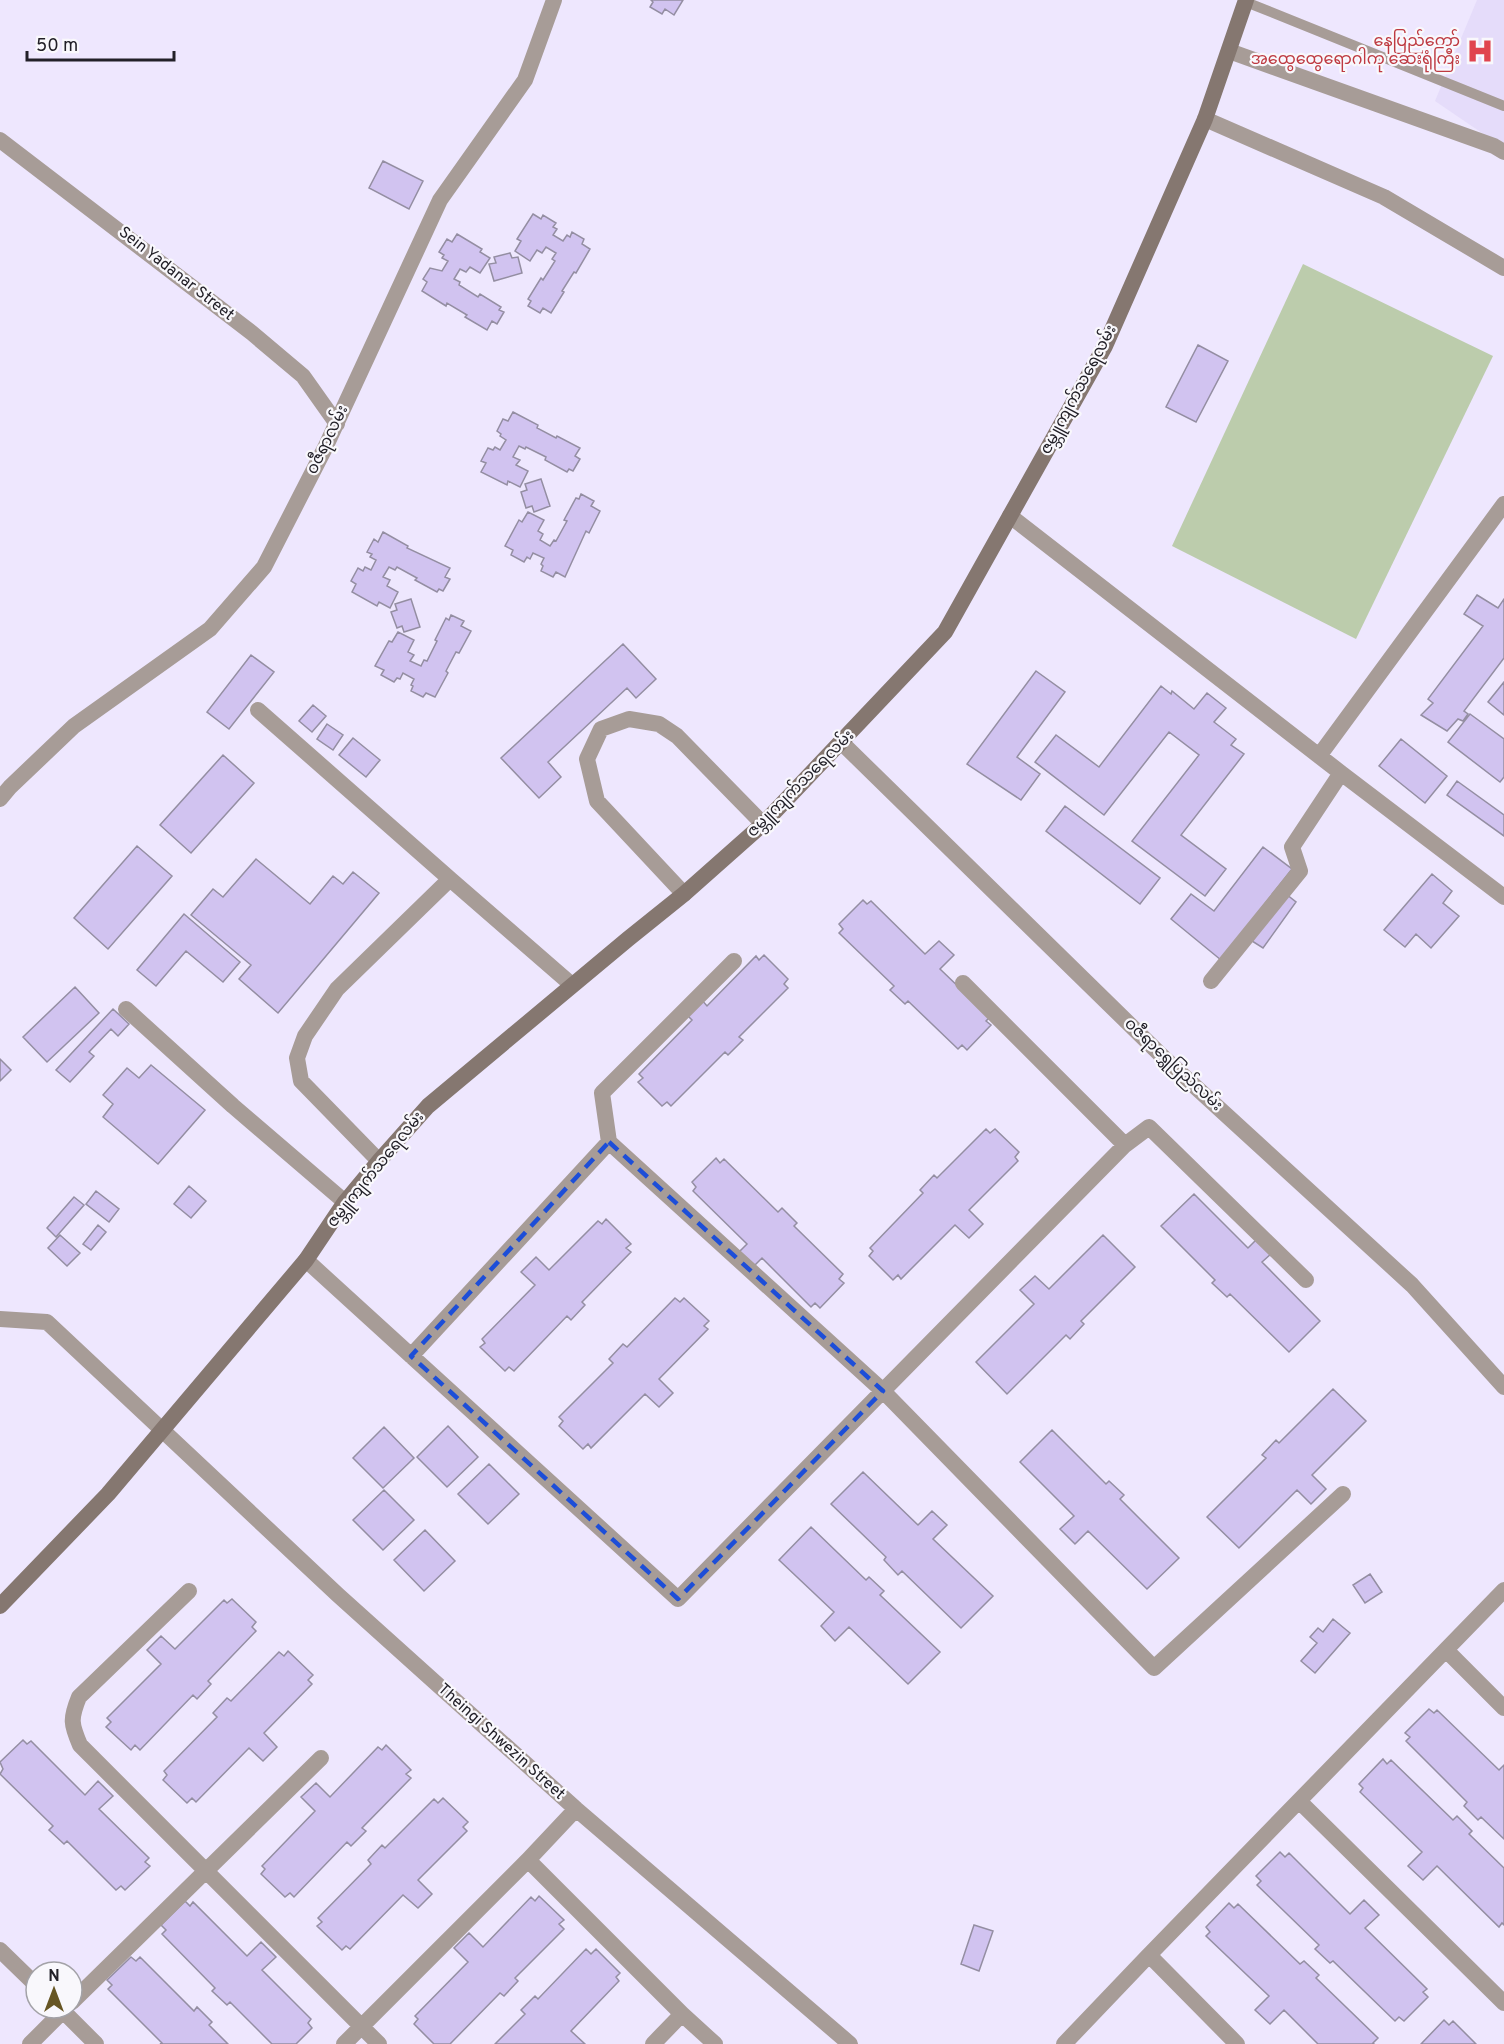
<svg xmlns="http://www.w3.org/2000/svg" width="1504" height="2044" viewBox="0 0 1504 2044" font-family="Overpass,'Noto Sans Myanmar',sans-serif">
<rect width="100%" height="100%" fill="#eee7fe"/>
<path fill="#e5dcfa" d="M1477,0H1504V148L1435,101Z"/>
<path fill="#bcccac" d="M1303,264L1493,356L1356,639L1172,546Z"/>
<path fill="#d1c3f0" stroke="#948ea2" stroke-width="1.5" d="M683,0L674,15L665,9L662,14L650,7L653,2L651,0Z
M383,161L423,181L409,209L369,188Z
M533,214L541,219L543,215L556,223L553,227L557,229L553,235L563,241L567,235L570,237L572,232L584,239L582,244L590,249L576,273L574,272L562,291L564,292L551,313L543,308L540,313L528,306L531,301L528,299L541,278L543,280L555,261L552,259L556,253L546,247L542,253L537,250L530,261L515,251L521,241L517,239Z
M457,234L482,249L480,252L490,258L480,273L470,267L466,272L460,269L454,279L460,282L459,285L478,297L480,294L501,307L499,310L504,312L497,324L492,321L487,330L465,317L467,315L447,303L446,306L422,291L427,282L423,279L430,268L442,271L448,261L442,258L444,255L439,252L447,239L452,242Z
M510,253L512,258L518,257L522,273L494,281L489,264L496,263L494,257Z
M1198,345L1228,361L1196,422L1166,407Z
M513,412L538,425L537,428L556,438L557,436L580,448L575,456L580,459L573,471L569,469L567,472L545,460L546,457L526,447L525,449L519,446L513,457L520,460L516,465L528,471L520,487L508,481L507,485L481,472L486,463L481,461L488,448L493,450L495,447L500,450L506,440L500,436L501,434L497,431L503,419L508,421Z
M541,479L550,506L534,512L532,506L526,508L521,492L527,490L525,484Z
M581,494L594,501L591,506L600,511L589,533L586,531L565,577L556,572L553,577L541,571L543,566L541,564L544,558L533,553L530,559L527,557L524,562L511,555L513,550L505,546L519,520L522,522L528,512L544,520L538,531L543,534L540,540L550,546L554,540L556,541L567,521L564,520L576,498L579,499Z
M383,532L408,546L407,548L450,568L445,577L450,579L443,591L439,589L437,592L415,580L417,578L397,567L395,570L389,567L383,577L390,580L387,586L398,592L390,608L379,602L377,606L352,592L356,584L351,581L358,568L363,571L365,567L371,570L376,560L370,557L372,554L367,552L374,539L378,542Z
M1477,595L1498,608L1504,599V658L1464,711L1468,714L1463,721L1458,719L1447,731L1421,715L1433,703L1428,699L1483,626L1464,614Z
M411,599L420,627L404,632L402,626L397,628L391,612L397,610L395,604Z
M451,615L464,621L461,626L471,631L459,653L456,652L446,671L448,673L435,697L426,693L423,697L411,691L413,686L411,685L414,679L403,673L400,679L397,678L394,682L381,675L384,670L375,666L389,641L392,642L398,632L414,640L408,652L414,655L410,661L421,666L424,660L427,661L437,641L435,640L446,618L449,620Z
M623,644L656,679L636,698L627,688L548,762L561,777L539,798L501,758Z
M251,655L274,672L229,729L207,712Z
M1036,671L1065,692L1017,757L1040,774L1021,800L967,764Z
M1504,682V715L1488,702Z
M1161,686L1171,694L1172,691L1194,709L1207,693L1226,708L1214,722L1236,739L1231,745L1244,754L1181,835L1226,869L1205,896L1132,841L1199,755L1169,732L1104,815L1035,762L1056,735L1099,767Z
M313,705L326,716L312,732L299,721Z
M1470,714L1504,739V777L1500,782L1448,742Z
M327,724L343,735L333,750L317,739Z
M353,738L380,760L366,777L339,755Z
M1401,739L1447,776L1425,803L1379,766Z
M223,755L254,783L191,853L160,825Z
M1457,781L1504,815V836L1447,795Z
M1065,806L1160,878L1140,904L1046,831Z
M137,846L172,876L108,949L74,918Z
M1263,847L1292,869L1221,960L1171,919L1191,894L1214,911Z
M256,859L310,904L333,876L343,884L353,872L379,893L278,1013L239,979L251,965L191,915L213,889L223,897Z
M1432,874L1452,891L1443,903L1459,916L1431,948L1416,934L1405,947L1384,930Z
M1286,894L1296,902L1263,948L1252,941Z
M863,900L867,904L871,901L925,954L939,941L954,955L940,969L990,1017L986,1021L991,1025L967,1050L962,1045L958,1049L908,1001L905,1004L890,990L894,986L839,933L843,929L839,924Z
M184,914L240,962L223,982L186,951L156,986L137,970Z
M764,955L788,979L784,984L788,988L739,1037L743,1040L728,1055L725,1052L671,1106L667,1102L662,1106L638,1082L643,1078L639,1074L692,1020L686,1014L701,999L707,1006L756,956L759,960Z
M75,987L99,1013L47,1062L23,1037Z
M113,1009L129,1024L118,1036L111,1029L89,1052L94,1056L70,1082L56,1070Z
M0,1059L11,1070L0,1081Z
M151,1065L205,1110L158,1164L103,1117L113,1104L103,1095L127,1068L139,1078Z
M986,1129L990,1133L995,1129L1019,1152L1015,1157L1018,1161L969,1210L983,1224L969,1238L955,1225L901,1279L898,1275L893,1280L869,1256L873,1251L870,1248L923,1193L920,1190L934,1175L937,1178Z
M716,1158L720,1163L724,1159L778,1212L782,1208L797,1223L794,1226L843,1274L839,1279L844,1283L820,1308L815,1303L811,1307L762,1258L752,1268L737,1254L747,1244L693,1191L696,1187L692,1182Z
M189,1186L206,1201L191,1218L174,1204Z
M96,1191L119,1209L109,1222L86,1204Z
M1194,1194L1248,1248L1258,1238L1272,1253L1262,1262L1320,1321L1289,1352L1230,1294L1227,1297L1212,1283L1215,1280L1161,1226Z
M74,1197L84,1205L56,1237L47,1228Z
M606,1219L631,1244L626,1248L631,1252L582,1302L585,1305L571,1320L567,1316L514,1371L509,1367L505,1371L480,1347L485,1343L482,1339L535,1285L521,1272L536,1257L549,1270L598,1221L602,1224Z
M98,1225L106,1232L91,1250L83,1244Z
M60,1235L80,1253L67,1266L48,1248Z
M1103,1235L1135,1267L1081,1321L1084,1324L1070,1339L1066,1335L1007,1394L976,1362L1034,1304L1020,1290L1035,1276L1049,1289Z
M675,1298L680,1302L684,1298L709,1321L704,1326L708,1329L659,1379L673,1393L659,1407L645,1394L591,1448L588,1444L583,1449L559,1426L563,1421L559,1417L613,1363L609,1359L623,1344L627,1347Z
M1333,1389L1366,1421L1312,1475L1326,1489L1311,1504L1297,1490L1239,1548L1207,1517L1266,1458L1262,1455L1276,1440L1279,1443Z
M448,1426L478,1457L447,1487L417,1457Z
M384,1427L414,1458L383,1488L353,1458Z
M1052,1430L1106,1484L1109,1481L1124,1495L1120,1499L1179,1558L1147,1589L1088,1531L1075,1544L1060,1529L1074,1516L1020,1462Z
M489,1464L519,1494L488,1524L458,1494Z
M863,1472L918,1525L932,1511L947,1525L933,1539L993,1596L961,1628L902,1571L898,1575L884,1560L886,1557L831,1504Z
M384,1490L414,1520L383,1550L353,1520Z
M811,1527L866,1580L869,1577L884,1591L880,1595L940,1652L908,1684L849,1627L835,1641L821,1626L834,1612L779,1560Z
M425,1530L455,1561L424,1591L394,1560Z
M1370,1574L1382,1592L1365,1603L1353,1585Z
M232,1599L256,1622L252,1627L256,1631L208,1681L211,1684L197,1699L193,1695L140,1750L135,1745L131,1750L106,1727L111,1722L107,1718L161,1664L147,1650L161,1636L175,1649L224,1600L227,1603Z
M1333,1619L1350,1633L1315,1673L1301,1661L1317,1643L1310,1637L1318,1628L1323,1632Z
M288,1651L313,1675L308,1680L312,1684L264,1733L277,1747L263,1761L249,1748L196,1802L192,1798L187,1803L163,1780L167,1775L164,1771L217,1717L213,1713L227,1698L231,1701L279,1652L284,1656Z
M1429,1709L1434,1713L1437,1710L1499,1770L1504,1765V1839L1481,1817L1478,1820L1464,1806L1467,1802L1406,1741L1410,1737L1405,1733Z
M23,1740L27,1744L31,1741L85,1795L98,1781L113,1796L99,1809L149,1858L145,1862L150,1866L125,1890L121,1886L116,1890L67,1841L64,1844L49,1830L53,1826L0,1774L3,1769L0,1762Z
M386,1745L411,1770L406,1774L411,1778L362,1828L366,1831L351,1846L347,1842L294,1897L290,1893L285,1897L261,1874L265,1869L262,1866L315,1811L301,1797L316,1783L330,1797L378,1747L382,1750Z
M1383,1759L1387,1764L1391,1760L1453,1820L1457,1816L1472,1831L1469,1834L1504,1868V1925L1502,1923L1499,1927L1437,1866L1423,1880L1408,1866L1422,1852L1360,1792L1363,1788L1359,1784Z
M443,1798L468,1822L463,1827L467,1831L418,1880L432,1894L418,1908L403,1895L350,1949L346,1946L342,1950L317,1926L322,1922L318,1918L371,1864L368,1860L382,1845L385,1848L434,1799L438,1803Z
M1280,1852L1285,1857L1289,1853L1350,1914L1364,1900L1379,1915L1365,1928L1427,1989L1423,1992L1428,1997L1404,2021L1399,2017L1395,2021L1333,1961L1330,1963L1315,1949L1319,1945L1257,1885L1261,1881L1256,1876Z
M539,1896L564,1920L559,1924L564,1929L515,1978L518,1981L504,1996L500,1993L450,2044H434L414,2024L418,2019L415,2016L468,1962L454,1948L469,1933L483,1947L531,1897L535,1901Z
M185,1901L190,1906L193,1902L247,1956L261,1942L276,1957L262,1970L311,2019L308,2023L312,2028L296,2044H272L230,2002L227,2005L212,1991L215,1988L162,1934L166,1930L161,1925Z
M1229,1903L1234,1908L1238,1904L1300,1964L1304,1961L1319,1975L1316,1978L1378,2038L1373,2043L1374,2044H1318L1284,2010L1270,2024L1255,2010L1269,1996L1206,1936L1210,1932L1206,1927Z
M974,1925L993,1931L979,1971L961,1964Z
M586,1949L591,1954L596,1949L620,1973L616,1977L619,1981L571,2031L585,2044H495L525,2014L521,2010L535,1996L538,1999Z
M131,1957L136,1961L140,1957L194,2011L197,2007L212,2022L209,2025L228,2044H160L162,2043L108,1989L112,1985L107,1980Z
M1444,2020L1449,2025L1453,2021L1476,2044H1421Z"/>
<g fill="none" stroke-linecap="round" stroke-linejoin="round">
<path stroke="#a79c97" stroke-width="10" d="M1246,2L1504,106"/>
<path stroke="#a79c97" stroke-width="16" d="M1229,51L1494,146L1504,152
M1205,119L1384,197L1504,268
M0,140L252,333L303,376L337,424
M1010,516L1341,773L1504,897
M258,710L450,879L337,989L305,1036L297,1058L301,1081L379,1161
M842,743L1165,1059L1412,1285L1504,1387
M1319,756L1504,504
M0,799L10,787L74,726L210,629L264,567L325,448L440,200L525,80L554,0
M450,879L572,985
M684,894L597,801L587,759L601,729L629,719L659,724L677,736L763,824
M1211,981L1300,871L1292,847L1341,773
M963,983L1125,1145
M126,1009L233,1106L345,1202
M609,1142L883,1391L1154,1668L1343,1494
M306,1260L678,1599L1125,1145L1149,1127L1306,1280
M0,1319L47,1322L338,1595L576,1809L850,2044
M411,1356L609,1142L602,1093L734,961
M189,1591L79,1697C70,1719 71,1724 80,1745L379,2044
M1446,1650L1504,1708
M1299,1801L1504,2003
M528,1860L576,1809
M0,1950L36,1985
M1149,1955L1504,1590
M72,2002L321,1758
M60,2008L96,2044
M682,2014L715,2044
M30,2044L66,2008
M344,2044L528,1860L682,2014L653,2044
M1064,2044L1149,1955L1237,2044"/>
<path stroke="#857770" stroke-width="16" d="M0,1606L108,1494L306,1260L345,1202L379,1161L428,1106L628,939L684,894L763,824L945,632L1105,346L1205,119L1246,0"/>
</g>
<path fill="none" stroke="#1d4ed8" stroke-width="4.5" stroke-dasharray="12 8" stroke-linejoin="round" d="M609,1142L883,1391L678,1599L411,1356Z"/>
<defs>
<symbol id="hospital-bare" viewBox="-9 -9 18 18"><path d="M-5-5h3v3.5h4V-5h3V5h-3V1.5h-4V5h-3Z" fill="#e0444e" stroke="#f9f8fc" stroke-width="2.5" paint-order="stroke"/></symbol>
</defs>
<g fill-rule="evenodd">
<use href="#hospital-bare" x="1461" y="32" width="38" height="38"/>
</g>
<g text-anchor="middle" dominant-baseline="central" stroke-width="4.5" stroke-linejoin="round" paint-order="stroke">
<g font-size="16" fill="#be3a42" stroke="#f9f8fc" text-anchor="end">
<text x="1460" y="42">နေပြည်တော်<tspan x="1460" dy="18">အထွေထွေရောဂါကု ဆေးရုံကြီး</tspan></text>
</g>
<g font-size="16" fill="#222028" stroke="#f9f8fc">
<text transform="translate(176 274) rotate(38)">Sein Yadanar Street</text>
<text transform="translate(1079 390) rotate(-62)">ဇမ္ဘူကျက်သရေလမ်း</text>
<text transform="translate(328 440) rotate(-64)">ဝဇီရာလမ်း</text>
<text transform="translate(801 784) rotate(-45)">ဇမ္ဘူကျက်သရေလမ်း</text>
<text transform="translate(1173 1065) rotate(43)">ဝဇီရာရွှေပြည်လမ်း</text>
<text transform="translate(376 1170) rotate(-51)">ဇမ္ဘူကျက်သရေလမ်း</text>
<text transform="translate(501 1742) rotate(42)">Theingi Shwezin Street</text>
</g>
</g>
<g transform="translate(54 1990)"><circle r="28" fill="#f9f8fc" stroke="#a3a2a7" stroke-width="1.5"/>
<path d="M0-4.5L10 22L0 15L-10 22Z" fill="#675624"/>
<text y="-9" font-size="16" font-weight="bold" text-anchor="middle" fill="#222028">N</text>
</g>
<path d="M27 51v9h147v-9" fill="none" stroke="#222028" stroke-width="3"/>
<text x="36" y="51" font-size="18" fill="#222028" stroke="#f9f8fc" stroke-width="4.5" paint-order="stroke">50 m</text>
</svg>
